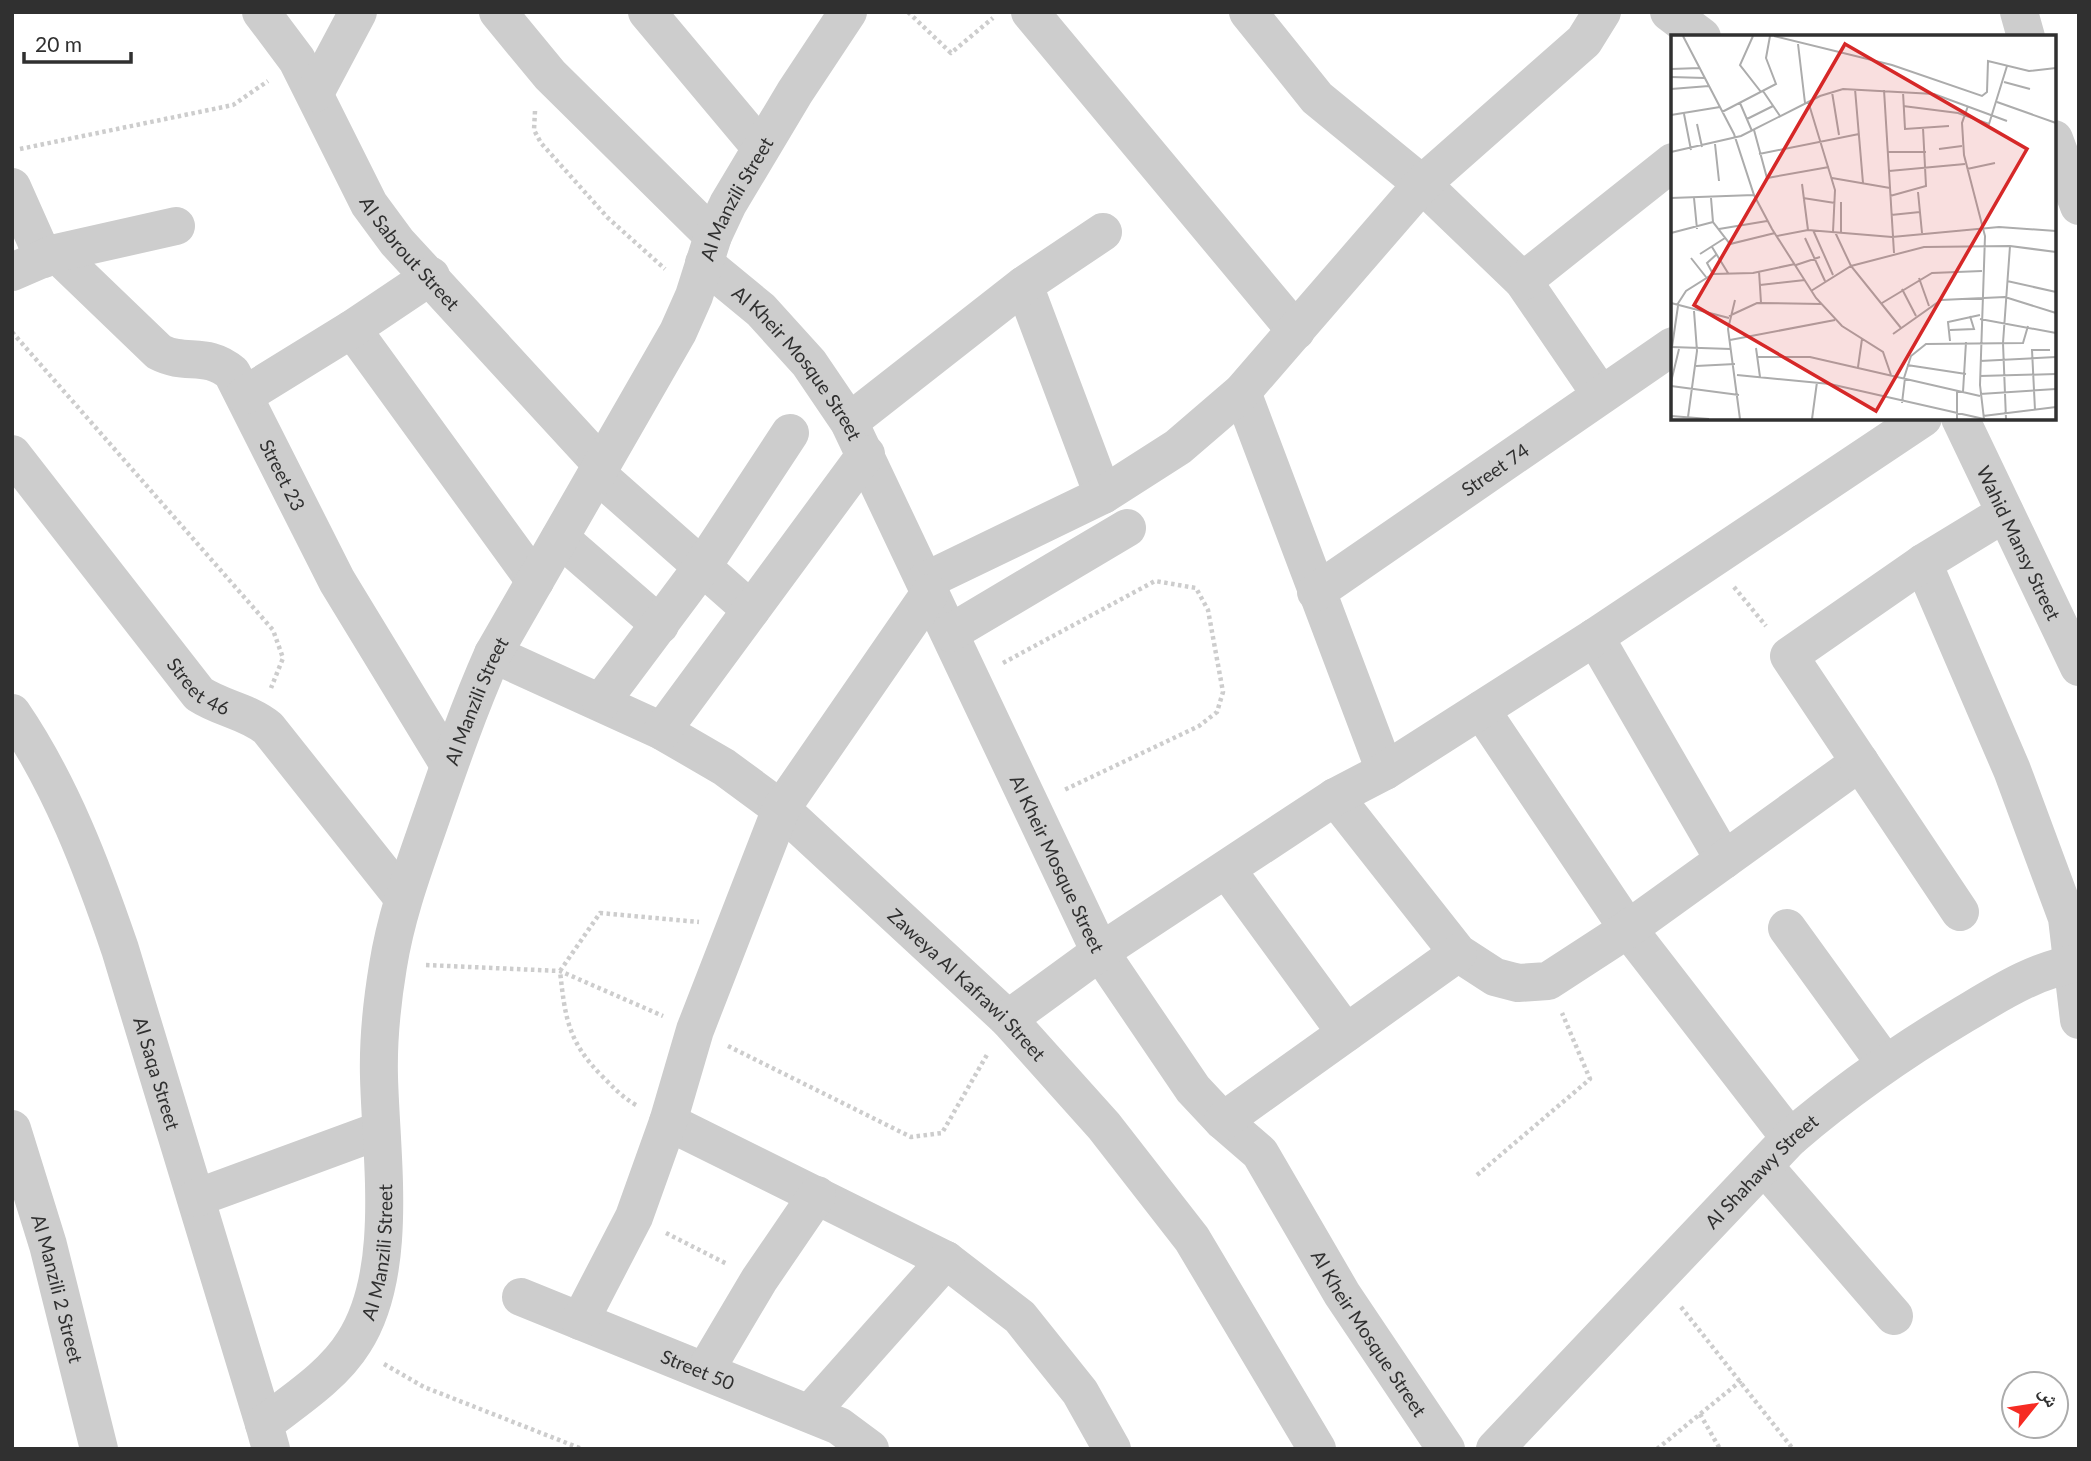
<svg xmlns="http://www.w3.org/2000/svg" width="2091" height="1461" viewBox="0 0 2091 1461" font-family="Lato,'Noto Naskh Arabic',sans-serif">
<rect width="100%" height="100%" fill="#fff"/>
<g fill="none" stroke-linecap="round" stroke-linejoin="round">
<path stroke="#cdcdcd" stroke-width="4.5" stroke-dasharray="3.5 3.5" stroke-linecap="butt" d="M908,12L951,53L993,18
M535,111L534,130L541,143L608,218L665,269
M20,149L233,105L268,81
M12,332L273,630L283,658L271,688
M1734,587L1766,626
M1003,663L1155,581L1196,588L1208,610L1223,692L1217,712L1199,726L1064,790
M426,965L560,971L663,1016
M728,1046L911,1137L942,1133L988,1053
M636,1105C622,1097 613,1087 602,1076C568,1042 565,1017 560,971L600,913L699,922
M1477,1175L1590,1079L1562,1013
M666,1233L727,1264
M1681,1307L1793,1449
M384,1364L424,1387L582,1449
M1700,1414L1720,1449
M1657,1449L1742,1380"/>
<g stroke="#cdcdcd" stroke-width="38">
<path id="s1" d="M261,12L297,60L369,204L397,242L602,465"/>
<path d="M498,12L550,75L713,236"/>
<path d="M647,12L761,148"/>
<path d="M1030,12L1296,331"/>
<path d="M1248,12L1317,98L1422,184L1523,281L1601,395"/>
<path d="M1669,12L1702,37"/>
<path d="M2019,12L2026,37"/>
<path d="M315,93L358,12"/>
<path d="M2054,139L2079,206"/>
<path d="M12,187L44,259"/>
<path id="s2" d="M56,253L159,352C186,366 206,351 232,373L337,581L449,765"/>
<path id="s3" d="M704,263L761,310L809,363L849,422L1100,952L1193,1089L1223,1121L1260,1153L1342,1294L1446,1449"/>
<path d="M12,272L56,253L176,226"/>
<path d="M1523,281L1673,162"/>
<path d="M1024,285L1103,495"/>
<path d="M352,329L535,581"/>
<path d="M1242,392L1385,771"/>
<path d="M245,395L352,329L431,276"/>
<path id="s4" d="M1960,418L2079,667"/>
<path d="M849,422L1024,285L1103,232"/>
<path id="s5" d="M12,454L199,694C222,709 247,711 268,728L403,898"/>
<path d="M597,474L751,610"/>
<path d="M560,538L660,625"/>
<path d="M1923,563L2012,770L2067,918L2079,1020"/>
<path d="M925,581L1103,495L1178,447L1242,392L1422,184L1584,41L1602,12"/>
<path id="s6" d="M1316,592L1673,346"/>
<path d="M950,633L1127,528"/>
<path d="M1595,637L1724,860"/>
<path id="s7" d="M493,654L662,731L724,767L781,809L1008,1019L1104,1126L1192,1239L1317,1449"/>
<path d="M601,702L702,567L790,433"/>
<path d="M1481,710L1628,929L1790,1138"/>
<path id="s8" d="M12,713C61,785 92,867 120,949L264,1424"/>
<path d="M662,731L866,454"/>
<path d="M1335,797L1458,953L1495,977L1518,983L1548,981L1628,929L1860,762"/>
<path d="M1227,870L1346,1033"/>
<path d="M1960,912L1789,656L1923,563L2005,513"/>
<path d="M1787,928L1884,1062"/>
<path d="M1008,1019L1100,952L1335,797L1385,771L1595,637L1923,418"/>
<path d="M1223,1121L1458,953"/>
<path d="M668,1122L946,1260L1020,1317L1080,1392L1112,1449"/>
<path id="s9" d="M12,1129L48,1245L99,1449"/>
<path d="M1764,1166L1894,1316"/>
<path d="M196,1198L381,1130"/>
<path id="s10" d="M521,1297L839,1426L870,1449"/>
<path d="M580,1321L634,1217L668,1122L695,1030L781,809L930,593"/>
<path d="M705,1371L759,1280L817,1195"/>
<path d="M810,1413L946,1260"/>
<path id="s11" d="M1495,1449L1790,1138C1846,1090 1899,1053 1961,1016C1998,994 2036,969 2079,963"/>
</g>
<path stroke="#cdcdcd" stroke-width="38" id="s12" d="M271,1449L264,1424C295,1400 333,1376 354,1342C399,1272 381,1158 379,1077C378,1040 382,1002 388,966C396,915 414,867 431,818C450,763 469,708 493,654L678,332L694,296L713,236L728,204L795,92L848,12"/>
</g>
<g text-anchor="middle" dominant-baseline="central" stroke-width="7" stroke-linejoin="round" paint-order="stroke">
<g font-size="19" fill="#303030" stroke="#fff">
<text stroke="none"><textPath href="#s12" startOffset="1377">Al Manzili Street</textPath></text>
<text stroke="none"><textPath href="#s1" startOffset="285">Al Sabrout Street</textPath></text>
<text stroke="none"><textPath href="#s3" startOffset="138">Al Kheir Mosque Street</textPath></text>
<text stroke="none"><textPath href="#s6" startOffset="217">Street 74</textPath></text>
<text stroke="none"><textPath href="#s2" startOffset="334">Street 23</textPath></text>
<text stroke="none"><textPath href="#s4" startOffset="138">Wahid Mansy Street</textPath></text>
<text stroke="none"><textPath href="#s5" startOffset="299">Street 46</textPath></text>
<text stroke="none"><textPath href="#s12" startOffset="810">Al Manzili Street</textPath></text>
<text stroke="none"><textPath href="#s3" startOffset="705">Al Kheir Mosque Street</textPath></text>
<text stroke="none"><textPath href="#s7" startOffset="584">Zaweya Al Kafrawi Street</textPath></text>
<text stroke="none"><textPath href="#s8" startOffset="390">Al Saqa Street</textPath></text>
<text stroke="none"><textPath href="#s11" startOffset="385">Al Shahawy Street</textPath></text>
<text stroke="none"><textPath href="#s12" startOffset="243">Al Manzili Street</textPath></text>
<text stroke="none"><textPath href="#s9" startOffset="166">Al Manzili 2 Street</textPath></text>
<text stroke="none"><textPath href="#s3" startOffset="1272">Al Kheir Mosque Street</textPath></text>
<text stroke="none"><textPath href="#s10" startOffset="191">Street 50</textPath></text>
</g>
</g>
<g transform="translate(1671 35)">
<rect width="385" height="385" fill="#fff"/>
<path fill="none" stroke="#acacac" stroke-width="2" d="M12,1L63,99L83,160L101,194L145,263L171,291L212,317L220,340M82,1L69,30L90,57M103,1L221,30L311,61L316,57L317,26L358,36L385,33M127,9L134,68M0,34L29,33M0,42L34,43M333,47L359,54M0,54L38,51M184,54L192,148M213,55L223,218M92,56L109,81M161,57L168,100M232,57L234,94L278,91M137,66L164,155L162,197M326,67L385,88M69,68L81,96M232,71L287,78L318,89L336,31M297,71L291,88L293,120L314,201L309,350L313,384M51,77L105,49L95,23L99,1M13,79L20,115M0,80L49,72M76,84L102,71M26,89L31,112M83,95L96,143L158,132M44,109L48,146M268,114L291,111M0,117L70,101L149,61L172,54L263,59L336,86M217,117H255M88,119L188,99M296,134L324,128M218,136L294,129M161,143L219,153M131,149L137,195M247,157L251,198M219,161L255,151L252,93M0,163L83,160M23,163L26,194M40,163L42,187L59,209L104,198M132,163L164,168M170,167V197M220,180L249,177M48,194L96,186M142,195L162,240M164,197L180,231L230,293M0,198L42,187M106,201L137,195L221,202L328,192L385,196M134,203L154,246M41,212L57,238M29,219L54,203M20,223L35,242M125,230L149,222M88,236L90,268M42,239L36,228L46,219M248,243L258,271M336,246L385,257M89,250L134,245M231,254L245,281M140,256L180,231L253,212L339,211L385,217M64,265L57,294L69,384M0,268L58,283M211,268L261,238L311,236M6,270L15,256L42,239L82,238L124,229M58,281L86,268L151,269M309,284L385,298M279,295L303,294L299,281M222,299L270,265L334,262L385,278M59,305L164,285M279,306L277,287L309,280M0,312L60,314M1,312L7,271M85,313L89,342M87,322H139L309,361M309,326L385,322M236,330L295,339M25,331L64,329M187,332L191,304M66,340L159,349L313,384M309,341L385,339M233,343L240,321L255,309L352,308L357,291M0,347L8,314M0,351L68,360M292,357L295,307M309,359L385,354M231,368L234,343M364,375L361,315H379M0,381L38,384M312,381L385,372M17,382L26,316L23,276M141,384L146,347M286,384V356M335,384L332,308L339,211"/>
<path fill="#d62828" fill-opacity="0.15" stroke="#d62828" stroke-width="3.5" d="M174,9L356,114L205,376L23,270Z"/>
<rect width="385" height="385" fill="none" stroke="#303030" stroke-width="3.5"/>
</g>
<rect width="2091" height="1461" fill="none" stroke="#303030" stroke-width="28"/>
<g transform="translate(2035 1405) rotate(60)"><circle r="33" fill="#ffffff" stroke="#acacac" stroke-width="2"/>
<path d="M0-5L12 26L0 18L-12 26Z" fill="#f62b23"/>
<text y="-10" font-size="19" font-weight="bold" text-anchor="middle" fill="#303030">ش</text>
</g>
<path d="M24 52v10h107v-10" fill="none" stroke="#303030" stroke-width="3.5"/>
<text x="35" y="52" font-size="21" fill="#303030" stroke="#ffffff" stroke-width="5" paint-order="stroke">20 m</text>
</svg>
